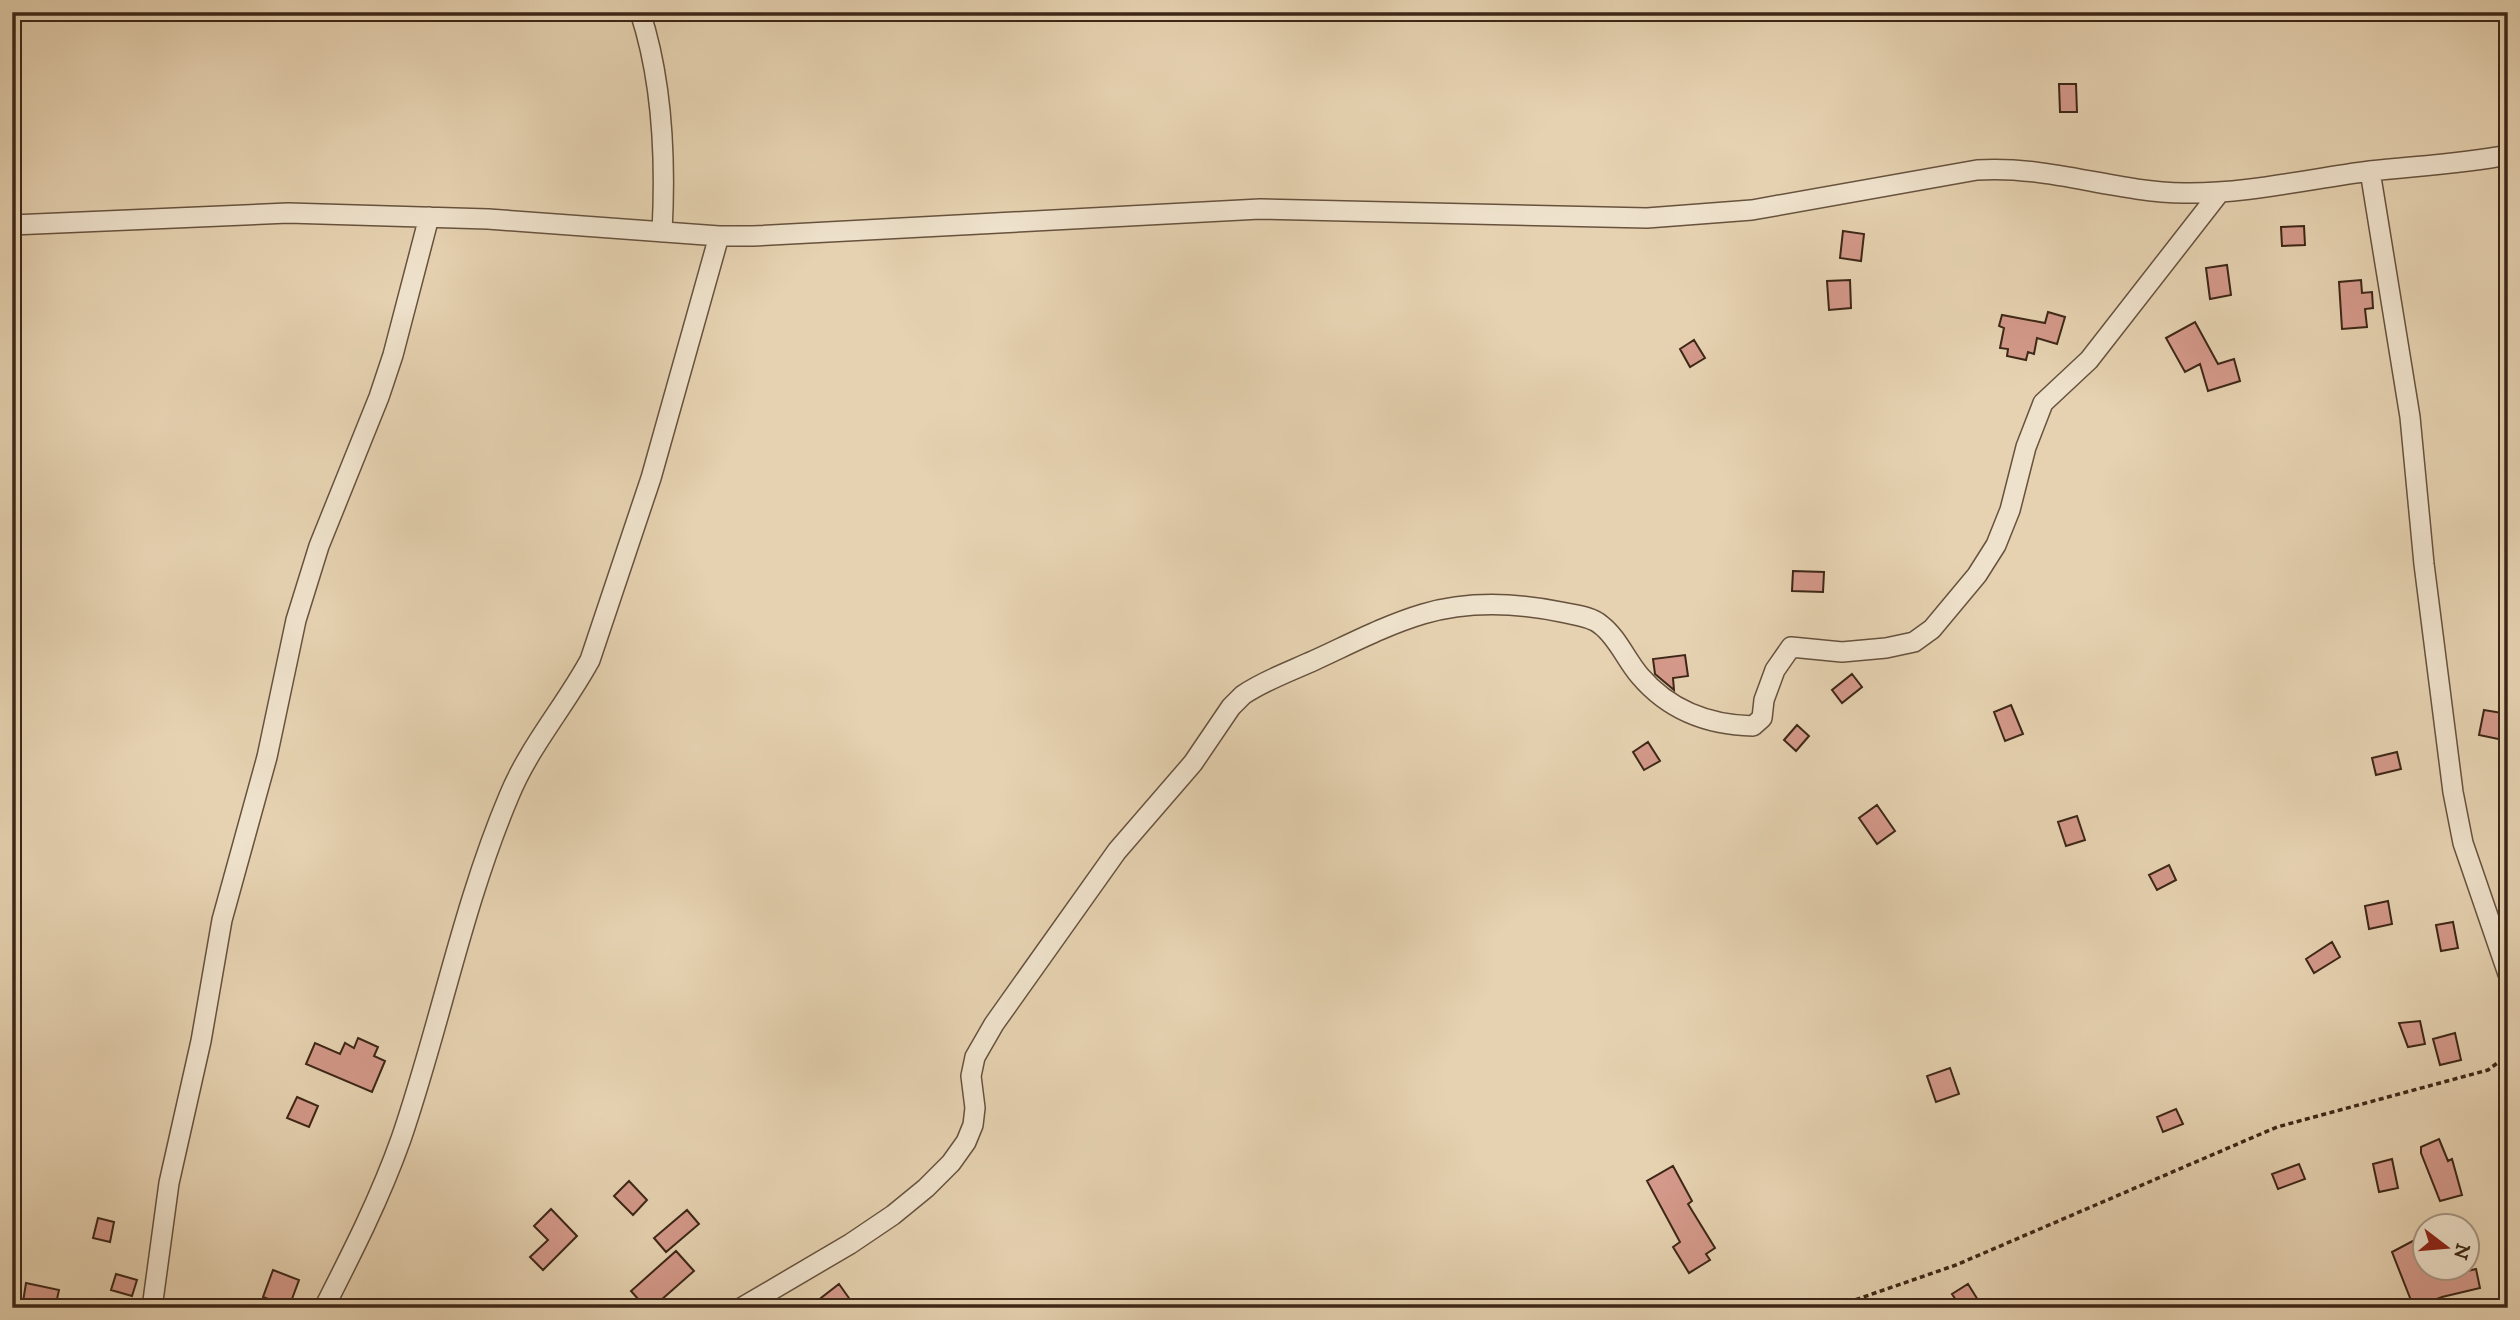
<svg xmlns="http://www.w3.org/2000/svg" width="2520" height="1320" viewBox="0 0 2520 1320" font-family="'IM FELL DW Pica',serif">
<rect width="100%" height="100%" fill="#e6d2b1"/>
<filter id="stains"><feTurbulence type="fractalNoise" baseFrequency=".00286" numOctaves="4"/><feColorMatrix values="0 0 0 0 .2 0 0 0 0 .09 0 0 0 0 .02 0 0 0 .5 -.17"/></filter>
<radialGradient id="worn" r=".72"><stop offset=".6" stop-color="#630" stop-opacity="0"/><stop offset="1" stop-color="#630" stop-opacity=".3"/></radialGradient>
<path fill="#d4998a" stroke="#3d2717" stroke-width="2" d="M2059,84H2076L2077,112H2060Z
M2304,226L2305,245L2282,246L2281,227Z
M1843,231L1864,234L1861,261L1840,258Z
M2227,265L2231,295L2210,299L2206,268Z
M1850,280L1851,308L1829,310L1827,281Z
M2361,280L2362,293L2372,292L2373,308L2365,309L2367,327L2342,329L2339,282Z
M2048,312L2065,317L2057,344L2037,338L2034,354L2028,352L2026,360L2007,356L2008,349L2000,348L2004,328L1999,326L2002,315L2045,323Z
M2195,322L2218,364L2234,359L2240,381L2208,391L2200,364L2185,372L2166,338Z
M1694,340L1705,358L1690,367L1680,349Z
M1793,571L1824,572L1823,592L1792,591Z
M1685,655L1688,676L1673,678L1674,690L1655,674L1653,659Z
M1852,674L1862,687L1842,703L1832,690Z
M2011,705L2023,734L2005,741L1994,712Z
M2484,710L2508,714V741L2479,735Z
M1797,725L1809,736L1796,751L1784,740Z
M1648,742L1660,761L1644,770L1633,752Z
M2397,752L2401,769L2376,775L2372,758Z
M1877,805L1895,831L1877,844L1859,818Z
M2077,816L2085,840L2066,846L2058,822Z
M2169,865L2176,880L2157,890L2149,875Z
M2388,901L2392,924L2369,929L2365,906Z
M2453,922L2458,948L2441,951L2436,925Z
M2332,942L2340,957L2314,973L2306,959Z
M2420,1021L2425,1044L2408,1047L2399,1023Z
M2455,1033L2461,1060L2440,1065L2433,1039Z
M358,1038L378,1047L374,1056L385,1061L372,1092L306,1064L315,1043L340,1054L345,1043L354,1048Z
M1950,1068L1959,1094L1936,1102L1927,1076Z
M297,1097L318,1106L309,1127L287,1118Z
M2176,1109L2183,1124L2163,1132L2157,1117Z
M2439,1139L2448,1161L2452,1159L2462,1195L2440,1201L2421,1153V1147Z
M2392,1159L2398,1188L2379,1192L2373,1164Z
M2299,1164L2305,1179L2278,1189L2272,1174Z
M1673,1166L1692,1201L1688,1204L1715,1248L1706,1254L1710,1260L1689,1273L1673,1247L1680,1242L1647,1181Z
M629,1181L647,1200L633,1215L614,1196Z
M551,1209L577,1236L543,1270L530,1257L548,1240L534,1226Z
M687,1210L699,1224L666,1252L654,1238Z
M98,1218L114,1222L110,1242L93,1238Z
M2426,1234V1268H2439L2441,1272L2455,1274L2476,1269L2480,1288L2442,1297L2414,1308L2392,1252Z
M676,1251L694,1271L652,1308H646L631,1291Z
M273,1270L299,1280L289,1307L263,1297Z
M116,1274L137,1280L132,1296L111,1290Z
M26,1283L59,1290L55,1308L23,1302Z
M839,1284L856,1308H808Z
M1968,1284L1983,1308H1961L1952,1294Z"/>
<g fill="none" stroke-linecap="round" stroke-linejoin="round">
<defs>
<path id="minor" d="M640,12C663,82 666,158 662,232
M2370,171L2410,417L2424,564L2453,792L2463,843L2508,974
M12,225L288,213L488,219L719,236H753L1260,209L1647,218L1752,210L1977,170C2047,165 2114,192 2184,193C2246,194 2308,179 2370,171C2416,166 2462,164 2508,155
M152,1308L169,1183L201,1041L222,920L267,757L296,620L319,546L379,397L393,355L429,217
M324,1308C352,1253 380,1198 401,1139C440,1026 462,907 509,796C529,747 565,706 590,660L651,478L719,236
M741,1308L850,1244L893,1215L926,1188L951,1163L966,1142L973,1125L975,1108L971,1076L975,1057L994,1024L1117,851L1193,763L1231,707L1243,695C1265,680 1291,671 1315,660C1350,644 1386,625 1423,614C1467,601 1517,603 1561,612C1574,615 1591,616 1601,625C1618,638 1626,660 1640,676C1669,710 1709,725 1753,726L1762,718L1764,700L1775,670L1791,647L1842,652L1886,648L1914,642L1932,629L1977,575L1996,545L2010,510L2026,447L2043,403L2089,360L2220,192"/>
</defs>
<use href="#minor" stroke="#67523e" stroke-width="22"/>
<path stroke="#3d2717" stroke-width="3.5" stroke-dasharray="5 3.5" stroke-linecap="butt" d="M1841,1308L1849,1302L1956,1265L2277,1127L2488,1070L2508,1055"/>
<use href="#minor" stroke="#efe2cc" stroke-width="19"/>
</g>
<rect width="2520" height="1320" fill="none" stroke="#e6d2b1" stroke-width="42"/>
<rect x="14" y="14" width="2492" height="1292" fill="none" stroke="#3d2717" stroke-width="3.5"/>
<rect x="21" y="21" width="2478" height="1278" fill="none" stroke="#3d2717" stroke-width="2"/>
<g transform="translate(2446 1247) rotate(106)"><circle r="33" fill="#efe2cc" stroke="#a89784" stroke-width="2"/>
<path d="M0-5L12 26L0 18L-12 26Z" fill="#8f2418"/>
<text y="-10" font-size="19" font-weight="bold" text-anchor="middle" fill="#3d2717">N</text>
</g>
<rect width="100%" height="100%" filter="url(#stains)"/>
<rect width="100%" height="100%" fill="url(#worn)"/>
</svg>
